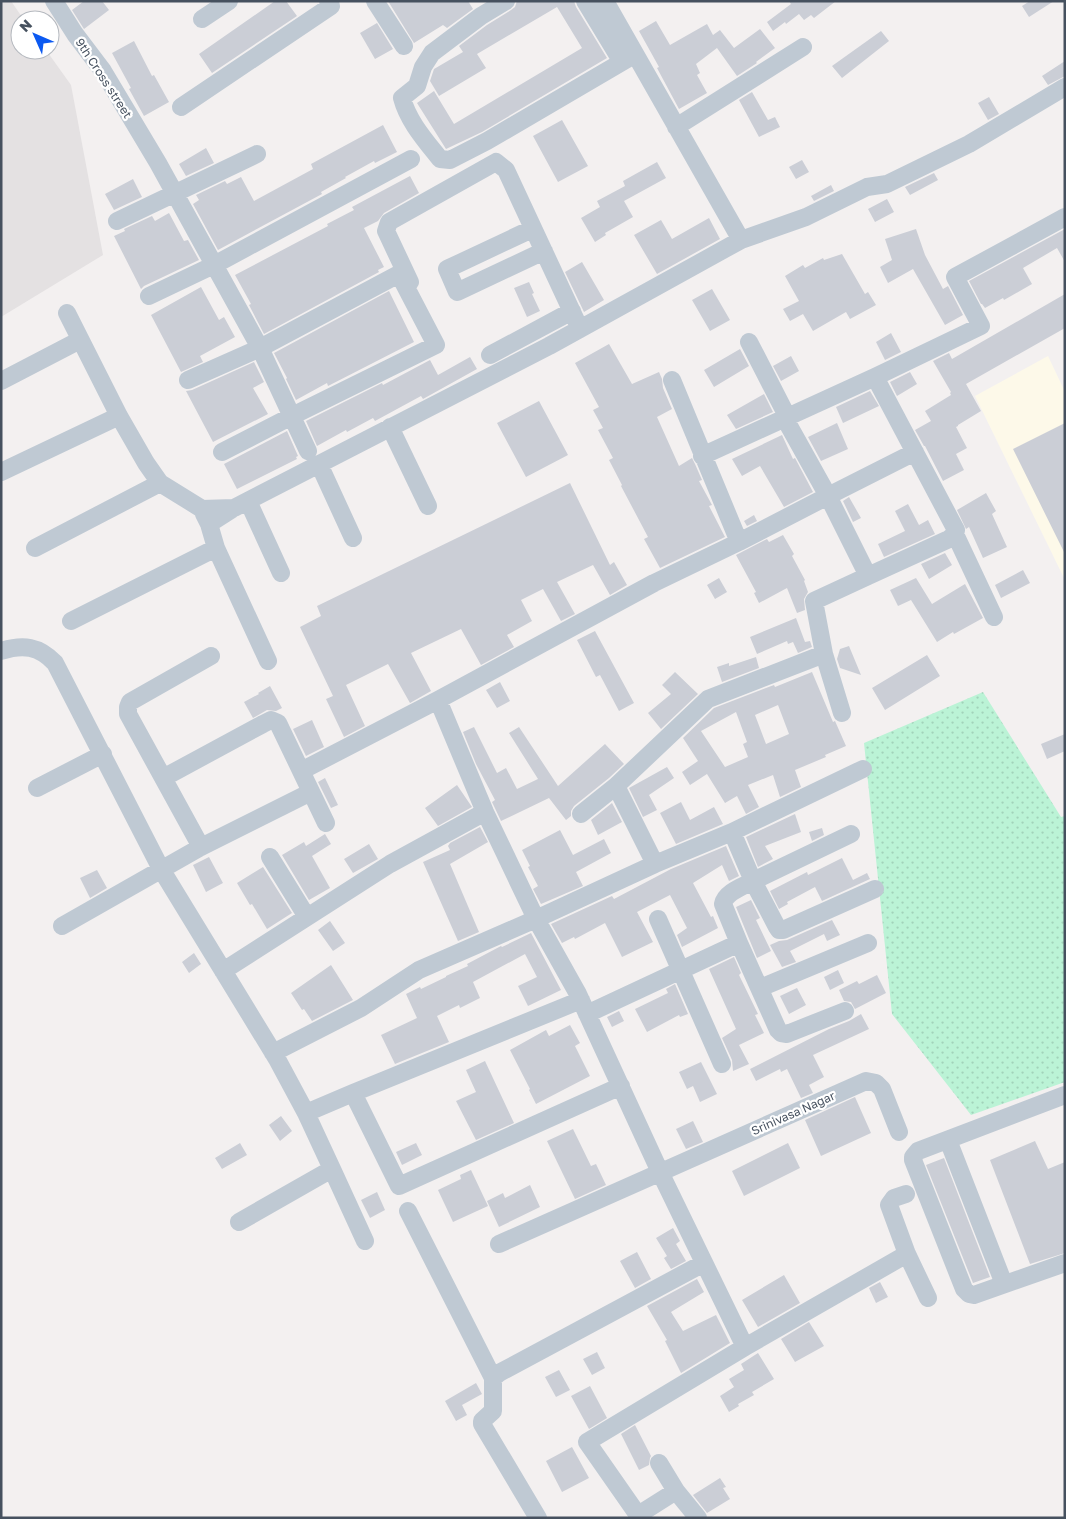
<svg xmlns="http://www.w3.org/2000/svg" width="1066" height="1519" viewBox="0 0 1066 1519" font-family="'Golos Text',sans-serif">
<defs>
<pattern id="grass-dots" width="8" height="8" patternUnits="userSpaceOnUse" patternTransform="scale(1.25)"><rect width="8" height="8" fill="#bbf3d6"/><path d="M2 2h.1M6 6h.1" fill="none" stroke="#a2d2ba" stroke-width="1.8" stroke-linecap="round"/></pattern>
</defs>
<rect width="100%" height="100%" fill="#f3f0f0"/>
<path fill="#fdf9e9" d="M1048,356L1065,392V580L975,396Z"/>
<path fill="#e4e1e2" d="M1,1H11L24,20H20V50H46L71,85L103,255L1,317Z"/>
<path fill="url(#grass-dots)" d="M983,692L1061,817L1065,816V1082L971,1115L892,1014L864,743Z"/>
<path fill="#cbced6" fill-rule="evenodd" d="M84,1H102L109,10L84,29L72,10Z
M275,1H286L297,16L212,73L199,54Z
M388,1H468L473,9L447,28L443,25L414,43Z
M517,1H574L576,7L607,58L482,132L446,149L417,103L434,91L454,124L582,48L557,7L477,54L486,68L439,96L430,81L434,69L463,52L459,46L487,25L511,10L515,7Z
M789,1H836L814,18L811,15L804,20L799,14L786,24L785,22L773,31L767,22L791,4Z
M1030,1H1054L1029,17L1022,6Z
M656,21L670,45L707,24L713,35L720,30L734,48L760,29L775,48L756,62L757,63L737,76L717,48L696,64L700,73L697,75L707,93L679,109L657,68L659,67L639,31Z
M377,23L393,49L375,59L360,33Z
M881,31L889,41L842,78L832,66Z
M134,41L152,76L154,75L169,102L144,116L129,89L131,88L112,53Z
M1065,61V76L1048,85L1042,76Z
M752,92L768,120L775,117L780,127L759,137L739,100Z
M989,97L999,114L988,120L978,103Z
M562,120L588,166L558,182L533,136Z
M383,125L397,152L375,163L374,161L345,177L346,178L321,192L322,194L218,250L193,204L199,200L196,195L225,181L227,184L241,177L254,201L313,169L311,164Z
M206,148L214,163L186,176L179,164Z
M802,160L809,172L796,179L789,167Z
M657,162L666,178L624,201L633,217L605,233L606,235L595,242L581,218L600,207L597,201L625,186L623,181Z
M934,173L938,180L910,195L905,187Z
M410,176L419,193L384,213L378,221L364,228L384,267L378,270L379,272L264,334L249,305L251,304L235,275L328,226L327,224L354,210L352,207Z
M133,179L142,197L114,210L105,194Z
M831,185L834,191L814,201L811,196Z
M887,199L894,212L875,222L868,209Z
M169,213L184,241L188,240L199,260L144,286L141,289L114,236L125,231L124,229L152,216L155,221Z
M709,218L720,239L657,274L634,235L661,220L672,239Z
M916,229L925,255L943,289L948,286L963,315L945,325L913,269L888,283L880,267L892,260L885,239Z
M1065,229V262L1057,248L1023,268L1032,284L1004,300L1003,298L985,308L982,304H981L969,281Z
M842,254L865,294L868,292L876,305L850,319L846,312L813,331L803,314L790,321L783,309L799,301L785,276L803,265L805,268L823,258L824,260Z
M582,262L604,300L584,312L565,272Z
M529,282L534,293L532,294L540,311L527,317L514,288Z
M201,287L219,320L224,317L235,337L200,356L203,362L181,372L151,315Z
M712,289L730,320L710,331L692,300Z
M389,291L414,342L328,386L327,383L296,400L286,379L287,378L274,353Z
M1065,294V328L966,384L981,411L958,425V426L956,427L967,448L956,454L964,470L943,481L925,446H924L915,430L931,421L925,411L951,395L950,393L951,392L933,361L949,353L952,359Z
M891,333L901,352L885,360L876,342Z
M609,344L632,384L659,372L662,379L663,388L672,409L657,417L679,466L692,458L695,464L702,480L699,481L712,505L709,506L725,537L660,568L644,539L648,537L621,486L622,485L609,460L613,458L598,430L603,428L593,410L599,407L575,363Z
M740,349L749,366L714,387L704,370Z
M791,356L799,371L781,381L773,366Z
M470,357L477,369L423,399L421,396L375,421L373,418L347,432L346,430L317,446L306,421L382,383L383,385L430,360L438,375Z
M254,362L264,382L253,388L268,414L213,442L186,391L192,390Z
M910,372L917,384L897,396L890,382Z
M870,391L879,406L843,423L836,407Z
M764,394L773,412L736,429L727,415Z
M539,401L568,455L526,477L497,423Z
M837,423L848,449L821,461L808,437Z
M1065,423V554L1013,449Z
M287,431L298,456L296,457L297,459L237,489L224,464Z
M782,435L793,459L795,458L813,492L784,507L760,466L742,476L732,459Z
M570,483L610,565L614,562L627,585L610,595L593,565L557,582L575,614L561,621L543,589L521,600L532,621L507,635L514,647L481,665L461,629L411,653L431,691L410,703L388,664L346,685L365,726L344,737L326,699L333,696L300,627L321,616L317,606Z
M986,493L996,511L992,514L1007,547L983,558L969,527L966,529L957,510Z
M849,497L861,518L853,522L843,501Z
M908,504L919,525L928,520L935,534L884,557L878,544L905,531L895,511Z
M754,515L757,521L747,526L744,521Z
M783,535L794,554L792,556L805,580L804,581L808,592L804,599L805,610L797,613L787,588L759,603L754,593L756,592L736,555L767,539L769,542Z
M945,553L952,565L929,579L921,564Z
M1023,570L1030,583L1001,598L995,585Z
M719,578L727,592L715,599L707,585Z
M916,578L932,604L965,584L983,618L954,634L953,632L937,642L911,600L898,606L890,590Z
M796,618L805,642L810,641L812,647L798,653L793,642L788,644L787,641L757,654L750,637Z
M595,631L634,703L619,711L600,675L596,677L577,640Z
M849,646L861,675L840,668L837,659L840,649Z
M927,655L940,676L885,710L872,688Z
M756,657L759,668L722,682L717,667L729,663V666Z
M675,672L698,694L661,729L648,713L671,694L662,685Z
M812,672L833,722L835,721L846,746L825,755L826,757L795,770L801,787L780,797L773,775L748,785L759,807L746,814L737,796L725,803L707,774L690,785L682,772L698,761L683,738L714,708L774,685L775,687ZM778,705L789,734L766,744L755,715ZM736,712L747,742L743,744L748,757L725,767L701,731Z
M500,682L510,701L497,708L486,690Z
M270,686L282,708L276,711L267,710L253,718L244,702L259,694L258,693Z
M312,720L324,747L306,756L293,729Z
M474,727L497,773L506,768L517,789L538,779L509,733L519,727L558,786L605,744L624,764L609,778L574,806L571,811V816L566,820L549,798L501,821L492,802L495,800L476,764L463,732Z
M1065,734V751L1047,759L1041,744Z
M667,767L674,778L649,795L657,810L643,817L629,788Z
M325,778L338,805L331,808L318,782Z
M457,785L472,807L438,826L425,808Z
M681,802L690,820L714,807L723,824L676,844L660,813Z
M612,803L622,822L598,835L591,820Z
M795,814L801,832L765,846L773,859L758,867L746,837Z
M480,827L488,842L450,864L479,932L458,941L423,862L450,850L448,846L450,843Z
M822,828L824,835L812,841L809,832Z
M560,830L573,855L604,839L611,853L576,872L583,886L541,904L533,889L538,886L528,867L530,866L522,850Z
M325,834L331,844L312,856L330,888L309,900L282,855L304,842L306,846Z
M369,844L378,859L353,873L344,859Z
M726,846L739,876L729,881L722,865L693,883L711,917L713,916L718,928L682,947L677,935L687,928L670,895L637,912L653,942L622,957L605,923L575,939L574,937L562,943L551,924L612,896L614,899L671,869Z
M209,857L223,883L206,892L193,865Z
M842,858L853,880L867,873L870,879L822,901L815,887L787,902L788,904L779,909L770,891L807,872L808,875Z
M263,867L292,913L267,929L252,904L250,905L237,883Z
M97,870L107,888L90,898L80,878Z
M751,900L760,918L756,920L771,951L757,958L736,907Z
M832,920L840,935L827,941L824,934L790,951L796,962L782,967L770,945L779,941L787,940Z
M330,921L345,943L333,951L318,930Z
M531,933L561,990L528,1006L518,986L537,977L525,954L473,982L480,998L460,1008L459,1005L437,1016L449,1042L395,1064L381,1035L417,1018L406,994L420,987L421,989L446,977V976L468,966L467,964L501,946L502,947Z
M194,953L201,964L189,973L182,962Z
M734,957L741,973L739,975L758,1014L755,1015L764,1033L739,1045L749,1064L733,1071L732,1060L722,1038L736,1029L709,969Z
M331,965L353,1000L312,1021L304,1009L302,1010L291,993Z
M838,970L844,983L830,990L824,977Z
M877,975L886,993L855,1009L851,1002L844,1001L839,990L857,981L859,984Z
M675,984L688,1014L680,1017L679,1015L647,1032L635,1009L668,993L666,989Z
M797,988L806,1005L789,1014L780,996Z
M619,1011L624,1021L612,1027L607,1017Z
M861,1014L869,1029L813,1055L824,1077L809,1085L813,1093L801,1098L787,1069L781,1072L780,1069L756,1081L750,1069L829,1029L849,1021Z
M570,1025L580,1043L575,1046L590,1076L536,1104L529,1090L530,1089L510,1050L546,1030L549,1036Z
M485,1061L514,1123L476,1140L456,1101L476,1092L466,1070Z
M701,1062L717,1094L700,1102L693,1086L687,1089L679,1072Z
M855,1097L871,1133L821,1156L805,1120Z
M281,1116L292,1131L280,1141L269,1125Z
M693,1121L703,1142L686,1149L676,1129Z
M573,1129L591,1166L596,1164L606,1185L575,1199L547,1141Z
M1035,1141L1048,1169L1065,1162V1253L1030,1264L990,1160Z
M240,1143L247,1155L222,1169L215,1158Z
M416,1143L422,1155L402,1165L396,1152Z
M788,1143L800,1168L744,1196L732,1171Z
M944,1158L990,1277L973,1283L926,1165Z
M471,1170L488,1206L453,1222L438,1190L461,1179L460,1175Z
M530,1185L540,1207L499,1227L487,1201L503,1193L505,1198Z
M377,1192L385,1210L370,1218L361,1200Z
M673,1228L680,1241L676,1244L686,1261L671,1269L664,1258L667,1256L656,1238Z
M637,1252L651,1279L635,1288L620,1261Z
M784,1275L800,1303L758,1327L742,1300Z
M697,1279L704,1292L671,1312L683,1331L716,1315L730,1343L681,1373L665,1341L667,1340L647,1306Z
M880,1282L888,1297L876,1303L869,1288Z
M809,1322L824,1346L795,1362L781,1339Z
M597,1352L605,1368L592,1375L583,1359Z
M758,1353L774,1379L752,1392L754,1395L738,1404L739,1406L729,1412L720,1396L734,1387L729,1379L744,1370L741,1364Z
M559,1370L570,1390L556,1397L545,1377Z
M476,1383L482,1394L462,1405L467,1415L456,1421L445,1401Z
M590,1386L607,1418L589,1429L571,1396Z
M635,1425L651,1456L650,1458L649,1465L639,1470L621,1434Z
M572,1447L589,1478L562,1492L546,1461Z
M720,1478L726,1487L723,1488L730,1499L707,1513L693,1495Z"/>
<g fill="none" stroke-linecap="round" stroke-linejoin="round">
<path stroke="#bfc9d3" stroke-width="18" d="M54,1L75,34L103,71L158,163L260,348L308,451
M375,1L404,46
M506,1L481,16L432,53L423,67L417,86L402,98C408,121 425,140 440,159L450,160L487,141L634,55
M585,1L622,62
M202,19L229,1
M181,107L331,6L328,1
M676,127L803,47
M117,221L257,154
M532,229L447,269L457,292L544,251
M741,240L806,217L867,187L887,184L969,144L1065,87
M410,282L386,231L389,222L496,162L506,170L580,329
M149,296L214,265L411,159
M67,313L119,416L146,463L160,483L202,509L234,508
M749,342L787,416
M490,355L572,311
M188,380L260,348L399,274L436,345L292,416L222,452
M672,380L739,542
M1,381L80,340
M390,427L428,506
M702,456L875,377L981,326L955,277L1065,217
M319,464L353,538
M1,472L119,416
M248,501L281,573
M204,514L209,524L216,548L268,661
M209,524L234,508L549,346L741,240L605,1
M955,534L994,617
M35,548L160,483
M868,576L949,539L955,534L956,530L875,377
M71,621L216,548
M1,651C23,644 39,646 55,663L161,869L277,1059L306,1113L332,1169L239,1222
M438,700L485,812L536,919L578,994L660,1172L745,1347L907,1254
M842,713L824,654L814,601L868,576L828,496L915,452
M301,771L438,700L654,583L739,542L828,496L784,417
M163,778L263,724L271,720L278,723L326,823
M616,786L655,864
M37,788L103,754
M581,814L616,786L708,699L824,654
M851,834L753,881L777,927L779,930H783L875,889
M201,847L128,714V707L130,702L211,656
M270,857L307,917
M658,919L722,1064
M62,926L201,847L311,792
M739,943L778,1030L781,1033L787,1034L845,1011
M223,971L390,864L485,812
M760,988L868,943
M587,1014L739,943L723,904C725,892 744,886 753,881L732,832
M273,1053L361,1008L419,970L536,919L655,864L732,832L863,769
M353,1093L399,1186L621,1086
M1065,1095L918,1151L913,1157V1160L964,1289L969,1294L974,1295L1065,1263
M306,1113L353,1093L581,1000
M948,1140L1004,1284
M332,1169L365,1241
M906,1194L894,1198L889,1205L907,1254L928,1298
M408,1211L493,1378
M499,1244L866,1081L876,1083L882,1089L899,1132
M676,1491L698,1518
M638,1515L676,1491L659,1463
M538,1518L482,1424V1421L493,1411V1378L499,1373L704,1263
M640,1518L587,1442L745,1347"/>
</g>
<g text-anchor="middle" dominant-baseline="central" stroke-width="4.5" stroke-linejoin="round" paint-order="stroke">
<g font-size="12" fill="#46515f" stroke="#fff">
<text transform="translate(104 78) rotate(57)">9th Cross street</text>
<text transform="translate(793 1113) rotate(-24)">Srinivasa Nagar</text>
</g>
</g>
<rect width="1066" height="1519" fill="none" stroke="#46515f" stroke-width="5"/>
<g transform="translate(35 35) rotate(315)"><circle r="24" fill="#ffffff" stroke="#b5b9bf"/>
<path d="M0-4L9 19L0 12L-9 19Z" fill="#0b59f1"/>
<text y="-8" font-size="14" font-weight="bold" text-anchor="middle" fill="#46515f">N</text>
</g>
</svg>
